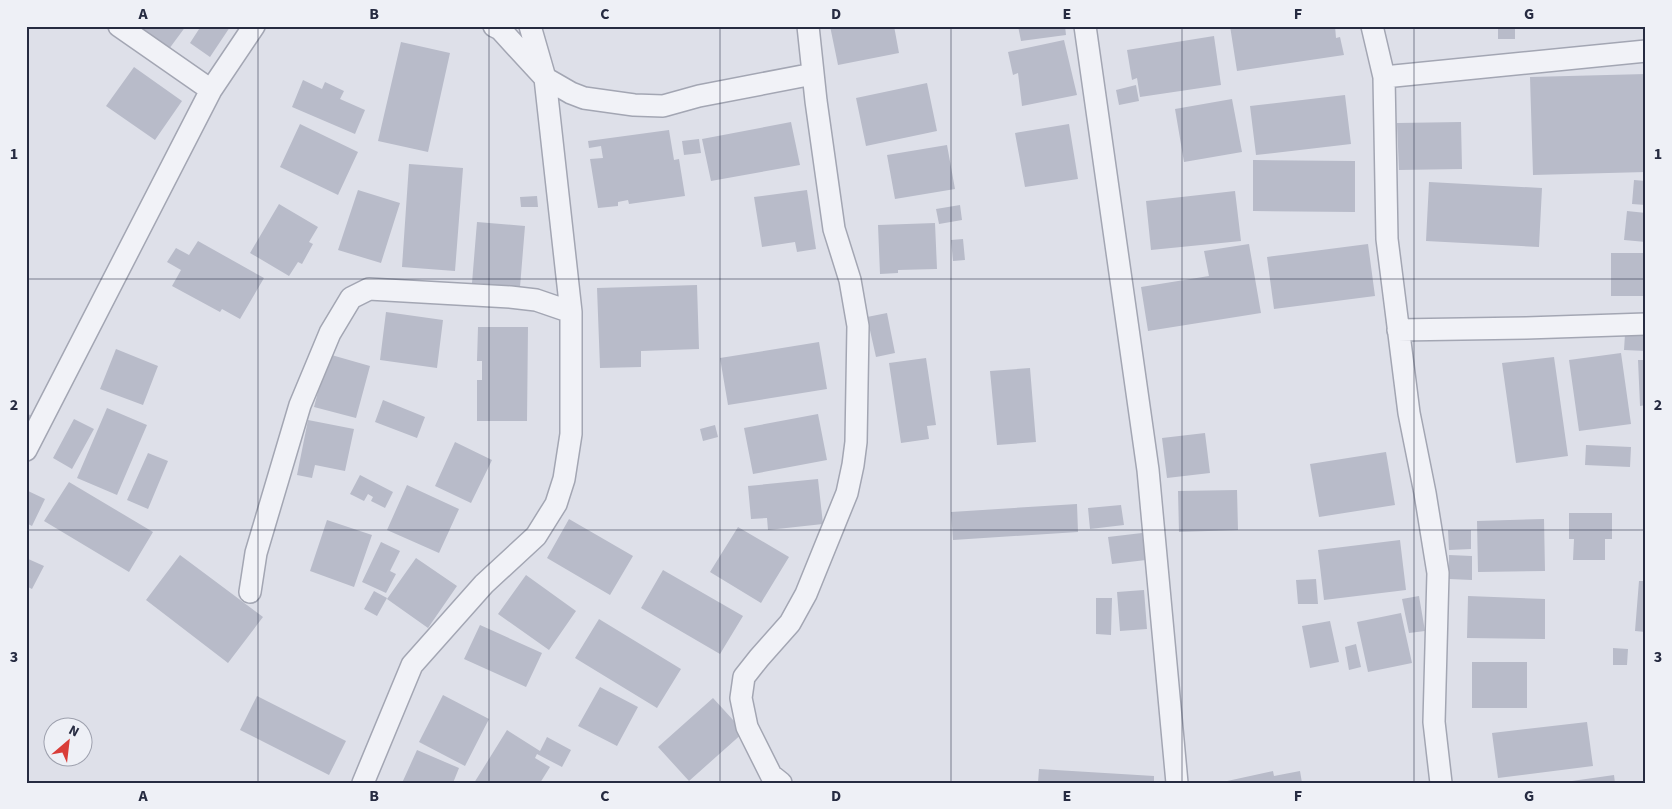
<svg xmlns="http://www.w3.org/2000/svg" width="1672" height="809" viewBox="0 0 1672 809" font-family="'Source Sans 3',sans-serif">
<rect width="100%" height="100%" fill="#dee0e9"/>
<path fill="#b8bbc9" d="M138,26H186L169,49Z
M201,26L230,27L210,57L190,43Z
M830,26H894L899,53L838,65Z
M1018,26H1065L1066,35L1021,41Z
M1230,26H1335L1336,38L1340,37L1344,55L1237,71Z
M1498,26H1515V39H1498Z
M1214,36L1221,85L1140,97L1137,78L1132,80L1127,50Z
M1064,40L1077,95L1022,106L1018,73L1013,75L1008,52Z
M401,42L450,53L428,152L378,141Z
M134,67L182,101L155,140L106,106Z
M1646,74V172L1533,175L1530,77Z
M303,80L322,89L325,82L344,91L340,99L365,110L355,134L292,107Z
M927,83L937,131L866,146L856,98Z
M1136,85L1139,101L1119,105L1116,90Z
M1345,95L1351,144L1256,155L1250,106Z
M1232,99L1242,152L1184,162L1175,109Z
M791,122L800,165L711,181L702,139Z
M1461,122L1462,169L1399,170L1397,123Z
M300,124L358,152L338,195L280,167Z
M1069,124L1078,179L1025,187L1015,133Z
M669,130L674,160L679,159L685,196L629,204L628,200L618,202V206L598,208L590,159L603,158L601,146L589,148L588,141Z
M699,139L701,153L684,155L682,141Z
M947,145L955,189L895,199L887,155Z
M1253,160L1355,161V212L1253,211Z
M409,164L463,168L455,271L402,267Z
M1634,180L1646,181V205L1632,204Z
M1429,182L1542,188L1539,247L1426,241Z
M358,190L400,203L381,263L338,250Z
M807,190L816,249L797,252L795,242L762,247L754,197Z
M1235,191L1241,241L1151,250L1146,201Z
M537,196L538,207H521L520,197Z
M279,204L318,227L309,242L313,244L302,264L298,262L289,276L250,253Z
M960,205L962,220L939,224L936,209Z
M1627,211L1646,213V242L1624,240Z
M477,222L525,226L520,287L472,283Z
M935,223L937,269L898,270V273L880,274L878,225Z
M963,239L965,260L953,261L951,240Z
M198,241L264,278L240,319L222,309L220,312L172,286L181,270L167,262L176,248L189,255Z
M1249,244L1261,313L1148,331L1141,287L1209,276L1204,251Z
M1368,244L1375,296L1274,309L1267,257Z
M1611,253H1646V296H1611Z
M697,285L699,349L641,351V367L600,368L597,288Z
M386,312L443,320L437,368L380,360Z
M887,313L895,353L876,357L867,317Z
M478,327H528L527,421H477V380H482V361H477Z
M1625,334L1646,335V351L1624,350Z
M819,342L827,389L728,405L720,358Z
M116,349L158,366L143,405L100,389Z
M1621,353L1631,424L1579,431L1569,360Z
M328,354L370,366L356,418L314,407Z
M1554,357L1568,456L1516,463L1502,363Z
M926,358L936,425L927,426L929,439L901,443L889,363Z
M1638,360H1646V405L1640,406Z
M1030,368L1036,442L997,445L990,371Z
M383,400L425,417L417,438L375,422Z
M107,408L147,425L117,495L77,478Z
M26,413L34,417L26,432Z
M818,414L827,460L753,474L744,428Z
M74,419L94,429L72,469L53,458Z
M308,420L354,429L345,471L315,465L312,478L297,475Z
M715,425L718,437L703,441L700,429Z
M1205,433L1210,473L1167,478L1162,438Z
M455,442L492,460L471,503L435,486Z
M1586,445L1631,447L1630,467L1585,465Z
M1386,452L1395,505L1319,517L1310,464Z
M148,453L168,461L148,509L127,500Z
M360,475L393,492L385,508L371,501L373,497L368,494L364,501L350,494Z
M818,479L823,524L768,530L767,518L751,519L748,486Z
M69,482L153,532L129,572L44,521Z
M407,485L459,509L439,553L387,530Z
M26,490L45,499L32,526L26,523Z
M1237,490L1238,530L1179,532L1178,491Z
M1077,504L1078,532L953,540L951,512Z
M1121,505L1124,525L1090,529L1088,508Z
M1569,513H1612V539H1605V560H1573L1574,539H1569Z
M569,519L633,556L610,595L547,558Z
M1544,519L1545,571L1478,572L1477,521Z
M327,520L372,535L354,587L310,571Z
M738,527L789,557L761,603L710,572Z
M1448,530H1471V549L1449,550Z
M1142,533L1146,560L1112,564L1108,537Z
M1400,540L1406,590L1324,600L1318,550Z
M381,542L400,551L390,571L396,574L386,593L362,582Z
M180,555L263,617L228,663L146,600Z
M1449,555L1472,556V580L1449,579Z
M26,558L44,566L32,589L26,586Z
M416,558L457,586L428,628L387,599Z
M663,570L743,616L720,654L641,608Z
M526,575L576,611L549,650L498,614Z
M1316,579L1318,604H1298L1296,580Z
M1639,581H1646V632L1635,631Z
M1144,590L1147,629L1120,631L1117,592Z
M374,591L387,598L377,616L364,609Z
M1419,596L1425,631L1409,633L1402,599Z
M1468,596L1545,599V639L1467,638Z
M1096,598H1112L1111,635L1096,634Z
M1401,613L1412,663L1368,672L1357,622Z
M599,619L681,669L657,708L575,658Z
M1330,621L1339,662L1310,668L1302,626Z
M480,625L542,653L526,687L464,659Z
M1356,644L1361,667L1349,670L1345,647Z
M1613,648L1628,649L1627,665H1613Z
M1472,662H1527V708H1472Z
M600,687L638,707L617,746L578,726Z
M443,695L489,719L465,766L419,742Z
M257,696L346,741L329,775L240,730Z
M713,698L744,732L689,781L658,747Z
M1587,722L1593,766L1498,778L1492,733Z
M507,730L540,751L547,737L571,750L562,767L537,754L535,758L550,767L540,783H474Z
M82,738L91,742L86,755L82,754Z
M417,750L459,768L453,783H424L418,781L417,783H402Z
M1039,769L1154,776V783H1038Z
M1273,771L1274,776L1300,771L1302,783H1218Z
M1614,775L1615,783H1565V782Z"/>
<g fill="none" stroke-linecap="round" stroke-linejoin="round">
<defs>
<path id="street" d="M119,26L211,90
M494,26L500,29L545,78L571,93L584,98L634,105L663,106L699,96L813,74
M1085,26L1148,470L1177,783
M1372,26L1384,77L1387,239L1409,413L1425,493L1438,573L1434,722L1441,783
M1384,77L1646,51
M1398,330L1526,328L1646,324
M26,450L211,90L254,26
M250,592L256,553L300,405L330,333L351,298L369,289L510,297L536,300L571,312
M363,783L412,665L484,584L536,536L556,504L564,479L571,434V312L545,78L530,26
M781,783L771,775L747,727L741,698L744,677L759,658L790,623L806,594L847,493L853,465L856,442L858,326L850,280L834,229L816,101L808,26"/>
</defs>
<use href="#street" stroke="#a3a6b3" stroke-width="24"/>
<use href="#street" stroke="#f1f2f7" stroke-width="21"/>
</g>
<path fill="none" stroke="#262b41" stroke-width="1" stroke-opacity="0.55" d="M258,26V783M489,26V783M720,26V783M951,26V783M1182,26V783M1414,26V783M26,279H1646M26,530H1646"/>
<rect width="1672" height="809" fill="none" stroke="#eef0f6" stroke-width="55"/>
<g transform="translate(68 742) rotate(28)"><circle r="24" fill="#eef0f6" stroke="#9ea1ae"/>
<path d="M0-4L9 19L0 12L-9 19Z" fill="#d93d38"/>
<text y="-8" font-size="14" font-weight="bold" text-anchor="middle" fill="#262b41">N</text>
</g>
<rect x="28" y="28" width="1616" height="754" fill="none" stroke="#262b41" stroke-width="2"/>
<g font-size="16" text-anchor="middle" font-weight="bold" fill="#262b41">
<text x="143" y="19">A</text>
<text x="374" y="19">B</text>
<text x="605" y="19">C</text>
<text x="836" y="19">D</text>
<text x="1067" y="19">E</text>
<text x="1298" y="19">F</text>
<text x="1529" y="19">G</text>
<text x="14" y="159">1</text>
<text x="1658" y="159">1</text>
<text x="14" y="410">2</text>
<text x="1658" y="410">2</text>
<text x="14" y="662">3</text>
<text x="1658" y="662">3</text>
<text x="143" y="801">A</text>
<text x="374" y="801">B</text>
<text x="605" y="801">C</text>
<text x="836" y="801">D</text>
<text x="1067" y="801">E</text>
<text x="1298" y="801">F</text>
<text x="1529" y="801">G</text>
</g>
</svg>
